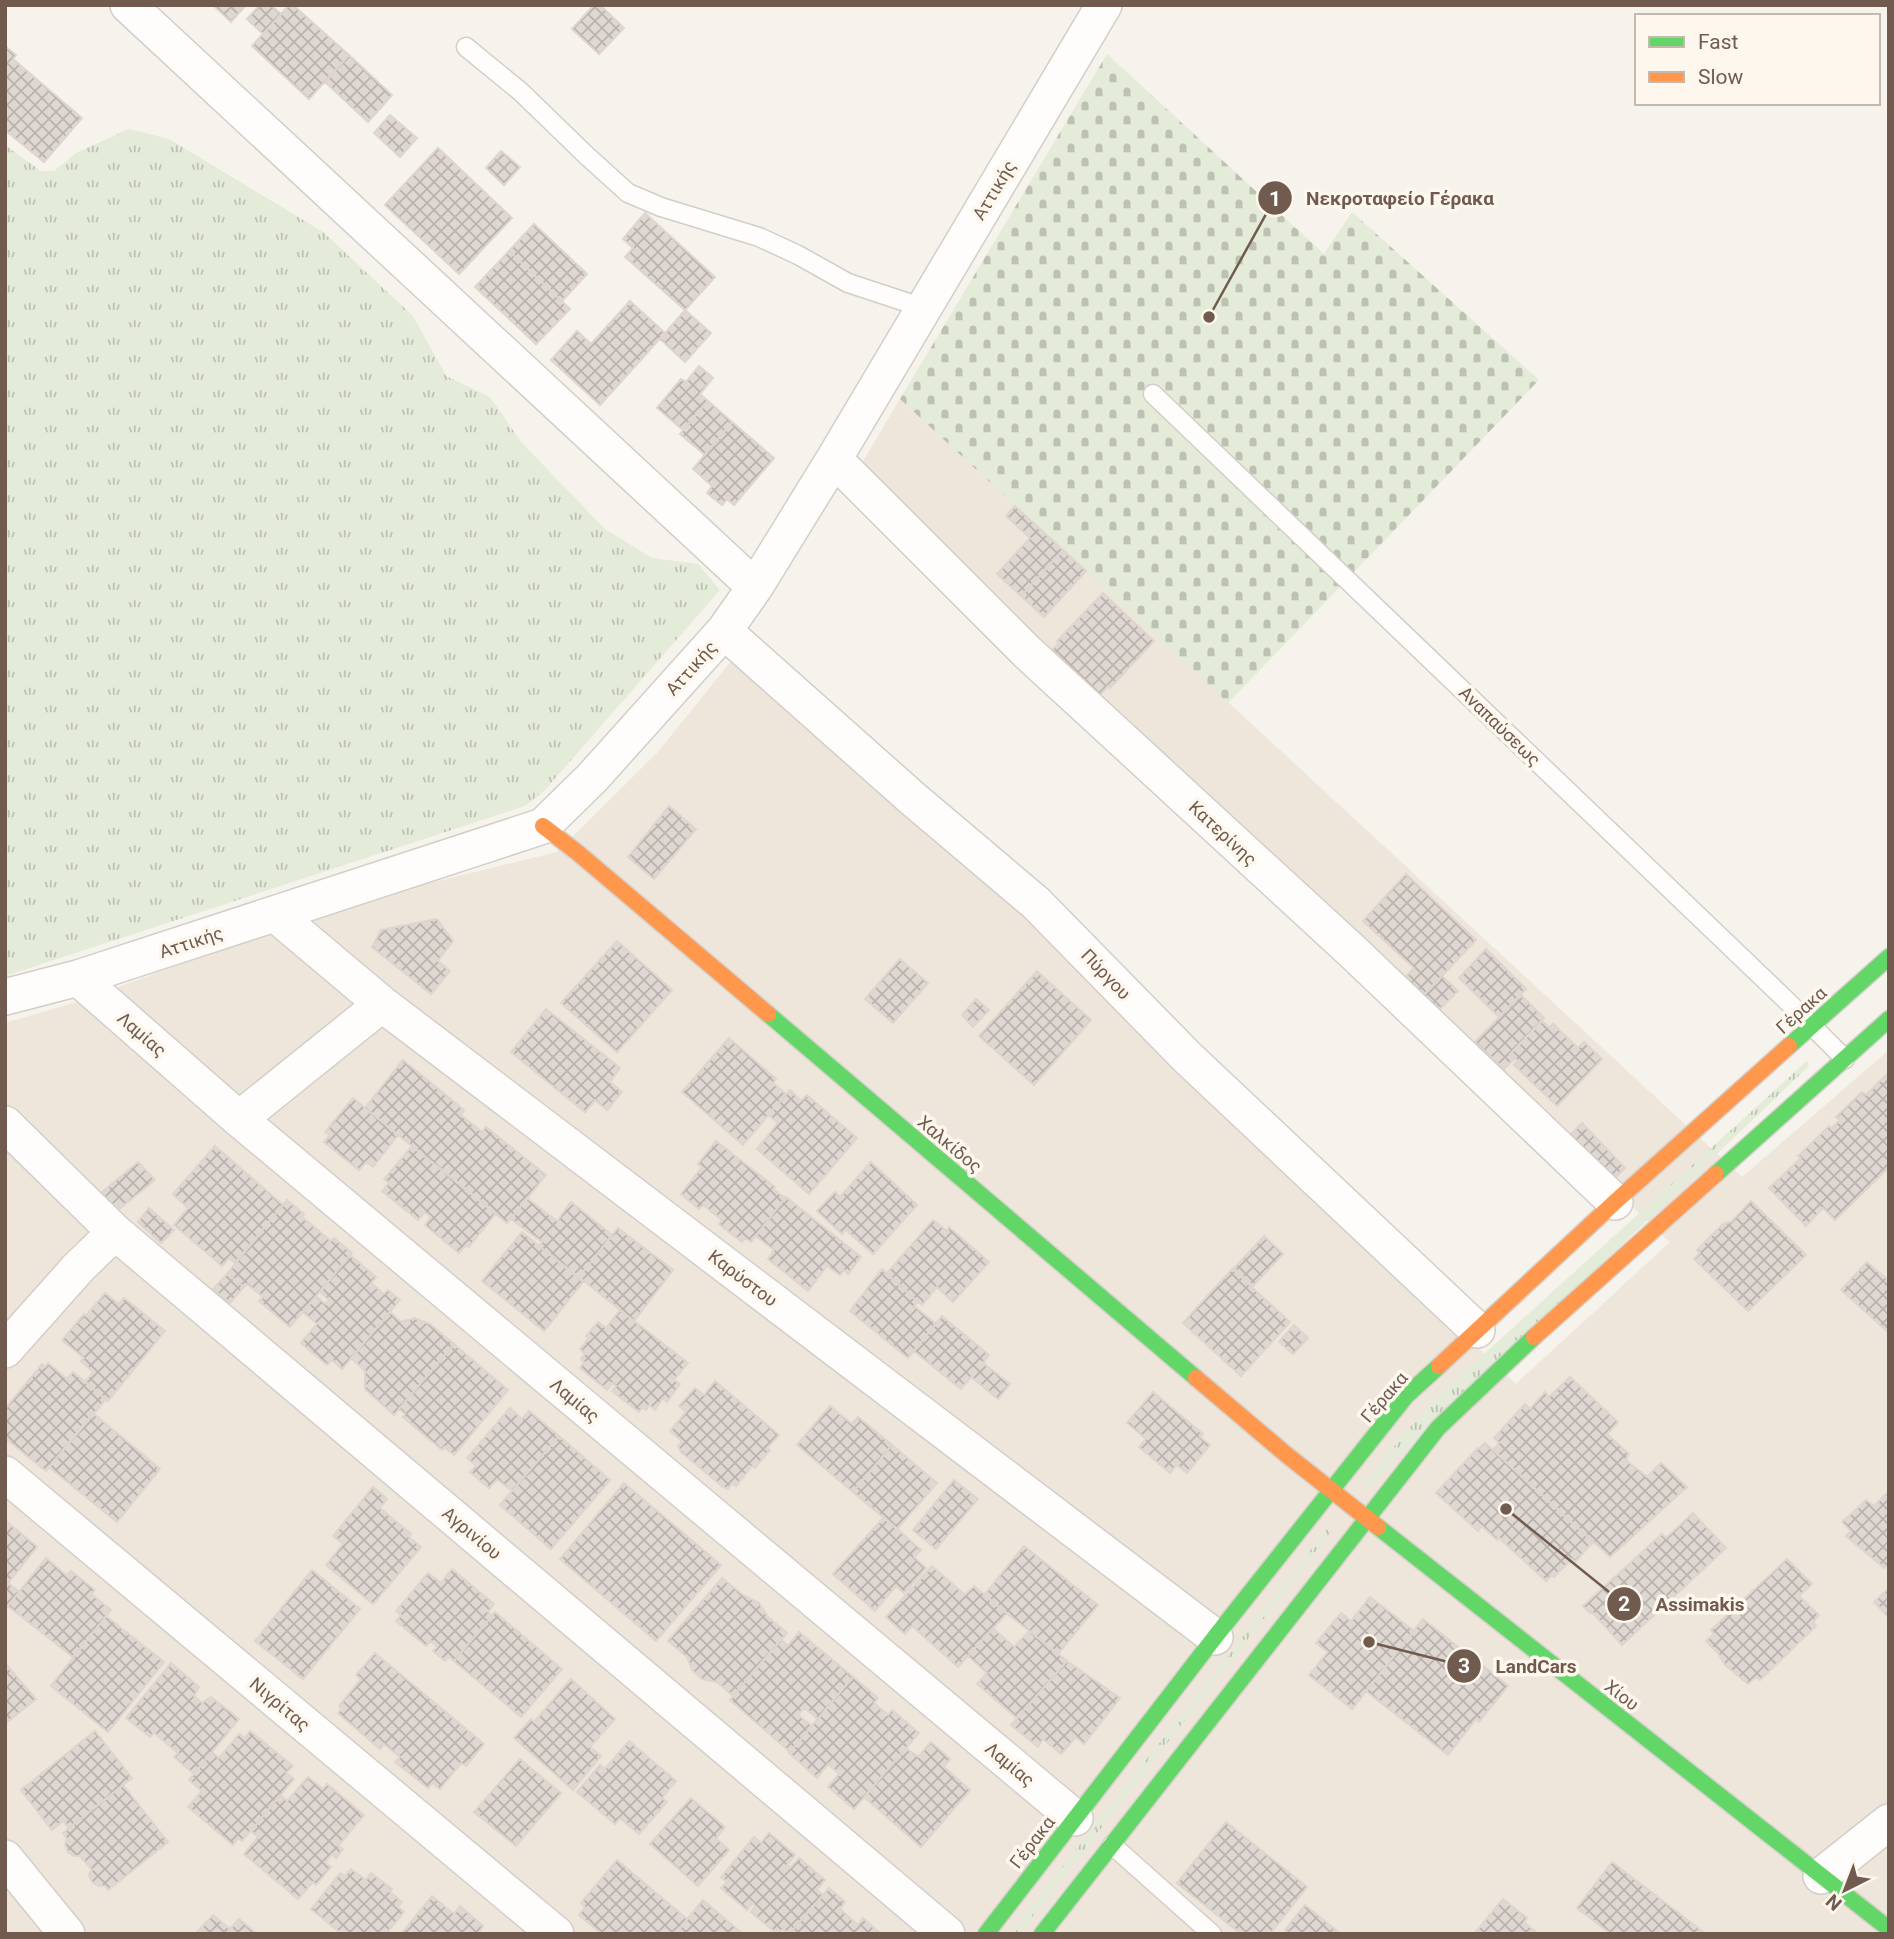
<svg xmlns="http://www.w3.org/2000/svg" width="1894" height="1939" viewBox="0 0 1894 1939" font-family="Roboto,sans-serif">
<defs>
<pattern id="grass-tufts" width="24" height="20" patternUnits="userSpaceOnUse" patternTransform="scale(1.75)"><rect width="24" height="20" fill="#e4ebd8"/><path d="M3 7l-1-3M5 7V3M7 7l1-3M15 17l-1-3M17 17v-4M19 17l1-3" fill="none" stroke="#bdc1b2"/></pattern>
<pattern id="cemetery-stones" width="16" height="16" patternUnits="userSpaceOnUse" patternTransform="scale(1.75)"><rect width="16" height="16" fill="#e4ebd8"/><path d="M2 7V4a2 2 0 0 1 4 0v3zM10 15v-3a2 2 0 0 1 4 0v3z" fill="#bdc1b2"/></pattern>
<pattern id="building-cross-hatch" width="8" height="8" patternUnits="userSpaceOnUse" patternTransform="scale(1.75)"><rect width="8" height="8" fill="#dfd8d2"/><path d="M0 0l8 8M0 8l8-8" fill="none" stroke="#b9b2ad"/></pattern>
</defs>
<rect width="100%" height="100%" fill="#f6f2ec"/>
<path fill="#eee5db" d="M900,399L1742,1177L1889,1050V1934H5V1023L80,1001L351,902L557,852L657,753L737,654L1117,1003L1516,1384L1670,1242L1109,718L856,473Z"/>
<path fill="url(#grass-tufts)" d="M129,129L169,139L323,232L413,316L446,376L490,397L521,442L605,529L652,558L698,564L720,590L544,791L525,806L5,976V145L41,171H54L76,153Z
M1807,1061L1809,1066L1368,1487L1364,1483L1429,1404Z
M1327,1529L1331,1532L1019,1934H1010Z"/>
<path fill="url(#cemetery-stones)" d="M1107,54L1324,254L1352,212L1539,380L1228,703L900,399Z"/>
<path fill="url(#building-cross-hatch)" stroke="#ded5cf" stroke-width="2" d="M213,5H246L231,22Z
M256,5H271L281,14L263,34L247,19L258,7Z
M289,5H293L349,55L309,99L252,46Z
M594,5H600L624,28L599,54L572,29Z
M5,46L16,55L13,59L82,118L44,162L5,130Z
M349,55L392,95L368,122L325,82Z
M390,115L417,138L400,157L374,133Z
M438,148L512,218L459,274L385,205Z
M501,151L520,167L504,185L486,168Z
M645,213L715,277L685,310L625,257L633,248L623,239Z
M534,224L587,274L562,301L509,251Z
M509,251L570,309L536,344L475,287Z
M630,301L665,333L600,405L551,360L577,331L591,344Z
M685,310L711,333L685,362L660,339Z
M699,366L713,378L700,394L708,401L683,430L657,408L681,379L686,382Z
M708,401L732,422L705,455L680,434Z
M732,422L774,458L734,505L727,499L722,505L707,493L712,486L693,469Z
M1015,506L1063,550L1021,596L997,574L1030,538L1006,516Z
M1063,550L1086,571L1044,617L1021,596Z
M1103,593L1154,641L1110,688L1108,686L1100,695L1052,650L1059,643L1057,641Z
M669,806L696,829L654,879L628,857Z
M1406,874L1476,940L1421,998L1403,980L1414,968L1363,921Z
M437,919L453,941L438,961L450,971L431,994L372,947L381,930Z
M617,941L672,990L617,1052L561,1003Z
M1486,949L1526,989L1499,1017L1459,978Z
M900,959L928,983L893,1023L865,999Z
M1037,971L1091,1020L1034,1085L979,1036Z
M1442,976L1458,991L1437,1012L1421,998Z
M1521,995L1544,1018L1510,1054L1515,1058L1504,1069L1475,1042Z
M976,999L989,1010L973,1027L962,1015Z
M546,1009L620,1068L610,1082L622,1092L607,1110L595,1100L585,1112L511,1052Z
M1542,1021L1549,1028L1553,1024L1578,1048L1584,1042L1602,1059L1557,1106L1514,1065L1518,1061L1510,1054Z
M729,1038L776,1079L773,1083L786,1094L743,1145L682,1092Z
M403,1060L464,1110L461,1115L482,1132L486,1127L546,1175L507,1223L365,1108Z
M1889,1072V1167L1835,1220L1823,1208L1806,1226L1769,1188L1801,1158L1798,1156L1829,1126L1831,1129L1840,1120L1836,1117L1862,1092L1866,1095Z
M790,1090L801,1101L807,1095L857,1138L809,1194L757,1149L778,1123L768,1115Z
M353,1098L398,1135L373,1167L366,1162L359,1170L324,1142L330,1135L325,1132Z
M1582,1123L1625,1168L1614,1179L1570,1135Z
M716,1141L775,1187L773,1189L785,1198L751,1242L745,1238L742,1242L719,1224L722,1220L703,1205L699,1209L681,1194L702,1167L698,1164Z
M215,1146L283,1205L235,1263L229,1258L222,1266L174,1225L188,1208L173,1194Z
M412,1146L496,1213L469,1247L466,1245L459,1253L425,1225L431,1217L425,1212L418,1220L382,1191L389,1183L384,1179Z
M138,1162L155,1180L118,1210L101,1193Z
M871,1162L917,1205L873,1254L846,1230L842,1234L817,1211L835,1192L840,1197Z
M786,1197L861,1257L848,1274L844,1270L840,1275L827,1266L808,1291L768,1259L774,1250L756,1236Z
M527,1198L557,1221L571,1202L612,1235L579,1277L539,1246L542,1242L511,1219Z
M287,1200L304,1214L302,1217L331,1241L334,1238L352,1253L290,1327L259,1301L263,1297L247,1284L244,1287L227,1274Z
M1751,1201L1806,1255L1748,1311L1694,1259L1700,1253L1697,1250L1723,1224L1731,1222Z
M149,1208L174,1230L161,1243L138,1222Z
M933,1220L947,1231L949,1227L989,1262L953,1302L937,1287L922,1305L886,1274Z
M618,1228L673,1270L634,1321L579,1277Z
M522,1232L583,1282L544,1331L482,1281Z
M1264,1236L1283,1254L1253,1286L1234,1268Z
M350,1255L376,1277L371,1283L384,1294L388,1290L400,1300L342,1369L332,1360L327,1365L301,1343L317,1324L303,1312L316,1296L325,1304L329,1300L320,1292Z
M1867,1262L1889,1281V1333L1841,1290Z
M882,1269L918,1302L914,1306L936,1324L908,1358L850,1311Z
M1232,1269L1290,1322L1241,1376L1183,1323Z
M227,1274L244,1287L230,1303L213,1289Z
M105,1293L119,1304L124,1298L165,1331L108,1401L85,1382L93,1372L81,1361L84,1358L62,1340L84,1314L86,1316Z
M620,1310L688,1363L674,1380L680,1384L667,1402L663,1398L655,1410L649,1405L646,1410L642,1407L639,1412L612,1391L616,1386L612,1383L607,1390L580,1368L584,1362L581,1359L585,1354L580,1349L589,1338L586,1336L598,1322L606,1328Z
M390,1312L401,1322L415,1318L430,1324L454,1344L394,1415L365,1389V1371L351,1358Z
M942,1316L989,1355L983,1363L1010,1384L998,1399L971,1377L961,1389L914,1351Z
M1294,1325L1308,1338L1293,1354L1279,1342Z
M454,1344L508,1390L454,1455L444,1447L442,1450L403,1417L405,1414L399,1409Z
M48,1363L67,1379L73,1372L106,1399L46,1471L5,1438V1409L42,1364L45,1367Z
M1570,1377L1618,1422L1607,1434L1629,1454L1626,1460L1647,1477L1661,1463L1687,1487L1610,1557L1493,1450L1499,1443L1494,1438L1525,1404L1530,1409L1545,1392L1549,1397Z
M715,1381L779,1435L767,1448L770,1450L755,1468L752,1466L736,1486L732,1483L728,1489L723,1487L681,1452L678,1446L682,1441L670,1431L686,1412L679,1406L695,1388L704,1395Z
M1153,1392L1203,1434L1200,1437L1210,1445L1187,1473L1177,1465L1170,1473L1139,1447L1146,1439L1127,1423Z
M830,1406L852,1424L858,1417L892,1445L853,1492L797,1445Z
M510,1408L522,1419L529,1411L559,1436L512,1491L497,1479L489,1488L470,1472L476,1466L467,1458Z
M93,1413L160,1469L117,1522L49,1467Z
M559,1436L610,1480L551,1549L500,1505Z
M1485,1443L1593,1542L1575,1562L1572,1559L1554,1577L1552,1575L1546,1581L1499,1538L1497,1540L1482,1526L1478,1531L1436,1493L1478,1448L1479,1449Z
M892,1445L937,1483L897,1529L853,1492Z
M954,1480L978,1499L936,1549L913,1530Z
M624,1483L721,1565L656,1641L560,1559Z
M373,1487L387,1499L380,1508L411,1534L409,1537L421,1547L373,1604L326,1565L343,1544L333,1536Z
M1889,1491V1564L1884,1568L1846,1536L1851,1531L1842,1522L1866,1500L1874,1506Z
M1693,1513L1726,1548L1622,1645L1591,1611L1590,1613L1583,1606L1662,1534L1666,1538Z
M884,1517L921,1550L914,1557L926,1568L904,1593L896,1586L875,1611L833,1574Z
M5,1520L37,1547L8,1583L19,1592L5,1609Z
M1024,1546L1098,1605L1058,1654L984,1595Z
M46,1558L66,1575L71,1571L95,1590L91,1594L111,1610L73,1657L8,1606Z
M1787,1559L1812,1584L1799,1596L1819,1615L1813,1622L1816,1626L1760,1680L1756,1677L1748,1684L1725,1665L1718,1653L1706,1641L1714,1634L1711,1630Z
M932,1566L965,1595L974,1586L1007,1613L958,1667L912,1626L905,1634L886,1617Z
M452,1569L494,1604L488,1612L492,1616L454,1661L449,1657L445,1661L433,1651L437,1647L431,1641L426,1646L396,1621L401,1615L396,1611L428,1573L441,1583Z
M312,1570L360,1609L303,1679L255,1641Z
M722,1578L743,1595L759,1603L768,1617L787,1633L733,1696L717,1682L702,1679L692,1670L687,1657L668,1641Z
M1889,1588V1618L1874,1602Z
M1370,1597L1414,1631L1352,1709L1309,1675L1328,1652L1316,1643L1341,1613L1351,1621Z
M495,1612L562,1669L521,1717L454,1661Z
M106,1616L164,1662L108,1732L51,1686Z
M1423,1619L1458,1647L1451,1655L1463,1664L1470,1655L1508,1686L1479,1722L1476,1719L1448,1755L1366,1691Z
M993,1628L1014,1647L1029,1631L1067,1661L1017,1718L977,1684L987,1673L968,1656Z
M799,1632L853,1677L818,1719L804,1708L798,1715L812,1726L790,1752L730,1700L781,1639L788,1646Z
M375,1653L484,1744L466,1766L461,1763L440,1789L432,1783L428,1788L395,1762L400,1757L384,1744L380,1749L338,1713L342,1708L339,1706L361,1679L356,1675Z
M1067,1661L1120,1698L1084,1744L1076,1737L1061,1754L1043,1739L1038,1747L1011,1725Z
M5,1663L36,1699L5,1724Z
M171,1663L199,1687L194,1696L202,1703L211,1697L239,1719L194,1774L174,1757L178,1753L154,1733L150,1737L126,1718Z
M853,1677L878,1698L874,1703L888,1715L892,1710L919,1733L854,1809L828,1787L839,1774L828,1764L817,1778L789,1753Z
M571,1679L615,1719L590,1747L601,1756L573,1790L514,1738L531,1719L534,1722Z
M95,1731L132,1778L69,1828L63,1821L52,1830L21,1790Z
M250,1731L293,1766L286,1773L294,1779L242,1841L238,1838L233,1845L188,1807L202,1791L189,1780L212,1752L219,1758L239,1734L245,1738Z
M629,1741L676,1781L662,1798L667,1802L639,1834L620,1818L615,1824L577,1792L600,1765L605,1769Z
M931,1742L950,1759L944,1767L970,1790L921,1847L864,1797L906,1748L918,1757Z
M520,1759L561,1793L516,1846L474,1812Z
M308,1777L323,1789L327,1784L364,1815L338,1846L343,1849L336,1858L332,1854L325,1862L331,1867L316,1885L313,1882L298,1899L244,1854L258,1837L251,1831L280,1795L287,1801Z
M123,1785L168,1842L108,1890L105,1886H99L92,1882L89,1875L92,1870L80,1856H74L68,1852L65,1844L67,1839L63,1833Z
M691,1798L725,1827L716,1838L729,1850L698,1886L650,1844Z
M1226,1822L1307,1887L1270,1934H1241L1177,1883Z
M769,1833L795,1855L787,1865L790,1868L799,1858L825,1880L817,1890L823,1895L789,1934L783,1929L777,1934L751,1912L755,1906L753,1903L747,1910L721,1888L727,1882L721,1877L754,1837L761,1843Z
M617,1860L687,1919L675,1934H602L579,1915L585,1907L581,1903Z
M1612,1862L1706,1934H1611L1577,1908Z
M351,1869L366,1880L371,1873L392,1889L390,1892L402,1902L398,1907L404,1912L386,1934H342L311,1909L340,1873L345,1876Z
M829,1888L845,1902L840,1909L858,1925L863,1918L881,1934H789Z
M432,1896L454,1914L460,1906L483,1926L478,1934H401Z
M1503,1899L1527,1918L1524,1922L1538,1934H1474Z
M703,1900L743,1934H675Z
M1305,1905L1341,1934H1289L1285,1930Z
M213,1915L230,1929L239,1919L257,1934H195Z"/>
<g fill="none" stroke-linecap="round" stroke-linejoin="round">
<defs>
<path id="lane" d="M466,47L521,92L587,156L628,193L661,207L759,237L798,255L848,283L924,308
M1153,394L1787,1001L1845,1059
M1112,1845L1212,1934"/>
<path id="street" d="M128,5L755,587
M834,459L1027,652L1353,952L1615,1202
M724,631L912,798L1036,903L1187,1057L1477,1330
M275,914L382,1004L1215,1637
M78,978L239,1119L1075,1818
M5,997L78,978L543,826L592,778L724,631L755,587L834,459L1104,5
M239,1119L382,1004
M5,1124L115,1232L947,1934
M5,1350L78,1268L115,1232
M5,1474L556,1934
M5,1858L67,1934
M1821,1876L1889,1822"/>
<path id="fast" d="M768,1014L1196,1378
M1789,1046L1889,957
M1716,1174L1889,1019
M1378,1527L1889,1929
M986,1934L1215,1637L1406,1396L1439,1366
M1042,1934L1438,1428L1534,1337"/>
<path id="slow" d="M543,826L578,853L768,1014
M1534,1337L1716,1174
M1439,1366L1615,1202L1789,1046
M1196,1378L1288,1456L1378,1527"/>
</defs>
<use href="#lane" stroke="#d3cec8" stroke-width="21"/>
<use href="#street" stroke="#d3cec8" stroke-width="38"/>
<use href="#fast" stroke="#d5cfc9" stroke-width="19"/>
<use href="#slow" stroke="#d5cfc9" stroke-width="19"/>
<use href="#lane" stroke="#fefdfc" stroke-width="18"/>
<use href="#street" stroke="#fefdfc" stroke-width="35"/>
<use href="#fast" stroke="#63d668" stroke-width="16"/>
<use href="#slow" stroke="#ff974d" stroke-width="16"/>
</g>
<g text-anchor="middle" dominant-baseline="central" stroke-width="7" stroke-linejoin="round" paint-order="stroke">
<g font-size="18" fill="#715b4f" stroke="#fdf7ee">
<text transform="translate(994 190) rotate(-59)">Αττικής</text>
<text transform="translate(691 668) rotate(-48)">Αττικής</text>
<text transform="translate(1500 726) rotate(44)">Αναπαύσεως</text>
<text transform="translate(1223 833) rotate(43)">Κατερίνης</text>
<text transform="translate(191 942) rotate(-18)">Αττικής</text>
<text transform="translate(1106 974) rotate(46)">Πύργου</text>
<text transform="translate(1801 1010) rotate(-42)">Γέρακα</text>
<text transform="translate(142 1034) rotate(41)">Λαμίας</text>
<text transform="translate(950 1144) rotate(40)">Χαλκίδος</text>
<text transform="translate(743 1278) rotate(37)">Καρύστου</text>
<text transform="translate(1384 1397) rotate(-49)">Γέρακα</text>
<text transform="translate(575 1400) rotate(40)">Λαμίας</text>
<text transform="translate(472 1533) rotate(40)">Αγρινίου</text>
<text transform="translate(1622 1695) rotate(38)">Χίου</text>
<text transform="translate(280 1704) rotate(40)">Νιγρίτας</text>
<text transform="translate(1010 1764) rotate(40)">Λαμίας</text>
<text transform="translate(1032 1842) rotate(-52)">Γέρακα</text>
</g>
</g>
<path fill="none" stroke="#715b4f" stroke-width="2.5" d="M1209 317L1275 198M1506 1509L1624 1604M1369 1642L1464 1666"/>
<g fill="#715b4f" stroke="#fdf7ee" stroke-width="2.5">
<circle cx="1209" cy="317" r="7"/>
<circle cx="1506" cy="1509" r="7"/>
<circle cx="1369" cy="1642" r="7"/>
<circle cx="1275" cy="198" r="18"/>
<circle cx="1624" cy="1604" r="18"/>
<circle cx="1464" cy="1666" r="18"/>
</g>
<g font-size="21" text-anchor="middle" font-weight="bold" fill="#fff">
<text x="1275" y="206">1</text>
<text x="1624" y="1611">2</text>
<text x="1464" y="1673">3</text>
</g>
<g font-size="19" text-anchor="middle" font-weight="bold" fill="#715b4f" stroke="#fdf7ee" stroke-width="7" stroke-linejoin="round" paint-order="stroke">
<text x="1400" y="205">Νεκροταφείο Γέρακα</text>
<text x="1700" y="1611">Assimakis</text>
<text x="1536" y="1673">LandCars</text>
</g>
<rect width="1894" height="1939" fill="none" stroke="#715b4f" stroke-width="14"/>
<rect x="1635" y="14" width="245" height="91" fill="#fdf7ee" stroke="#c5b9ae" stroke-width="2"/>
<rect x="1649" y="37" width="35" height="10" fill="#63d668" stroke="#c5b9ae" stroke-width="2"/>
<text x="1698" y="49" font-size="21" fill="#715b4f">Fast</text>
<rect x="1649" y="72" width="35" height="10" fill="#ff974d" stroke="#c5b9ae" stroke-width="2"/>
<text x="1698" y="84" font-size="21" fill="#715b4f">Slow</text>
<g transform="translate(1845 1890) rotate(222)" stroke="#fdf7ee" stroke-width="5" paint-order="stroke">
<path d="M0-5L12 26L0 18L-12 26Z" fill="#715b4f"/>
<text y="-10" font-size="19" font-weight="bold" text-anchor="middle" fill="#715b4f">N</text>
</g>
</svg>
